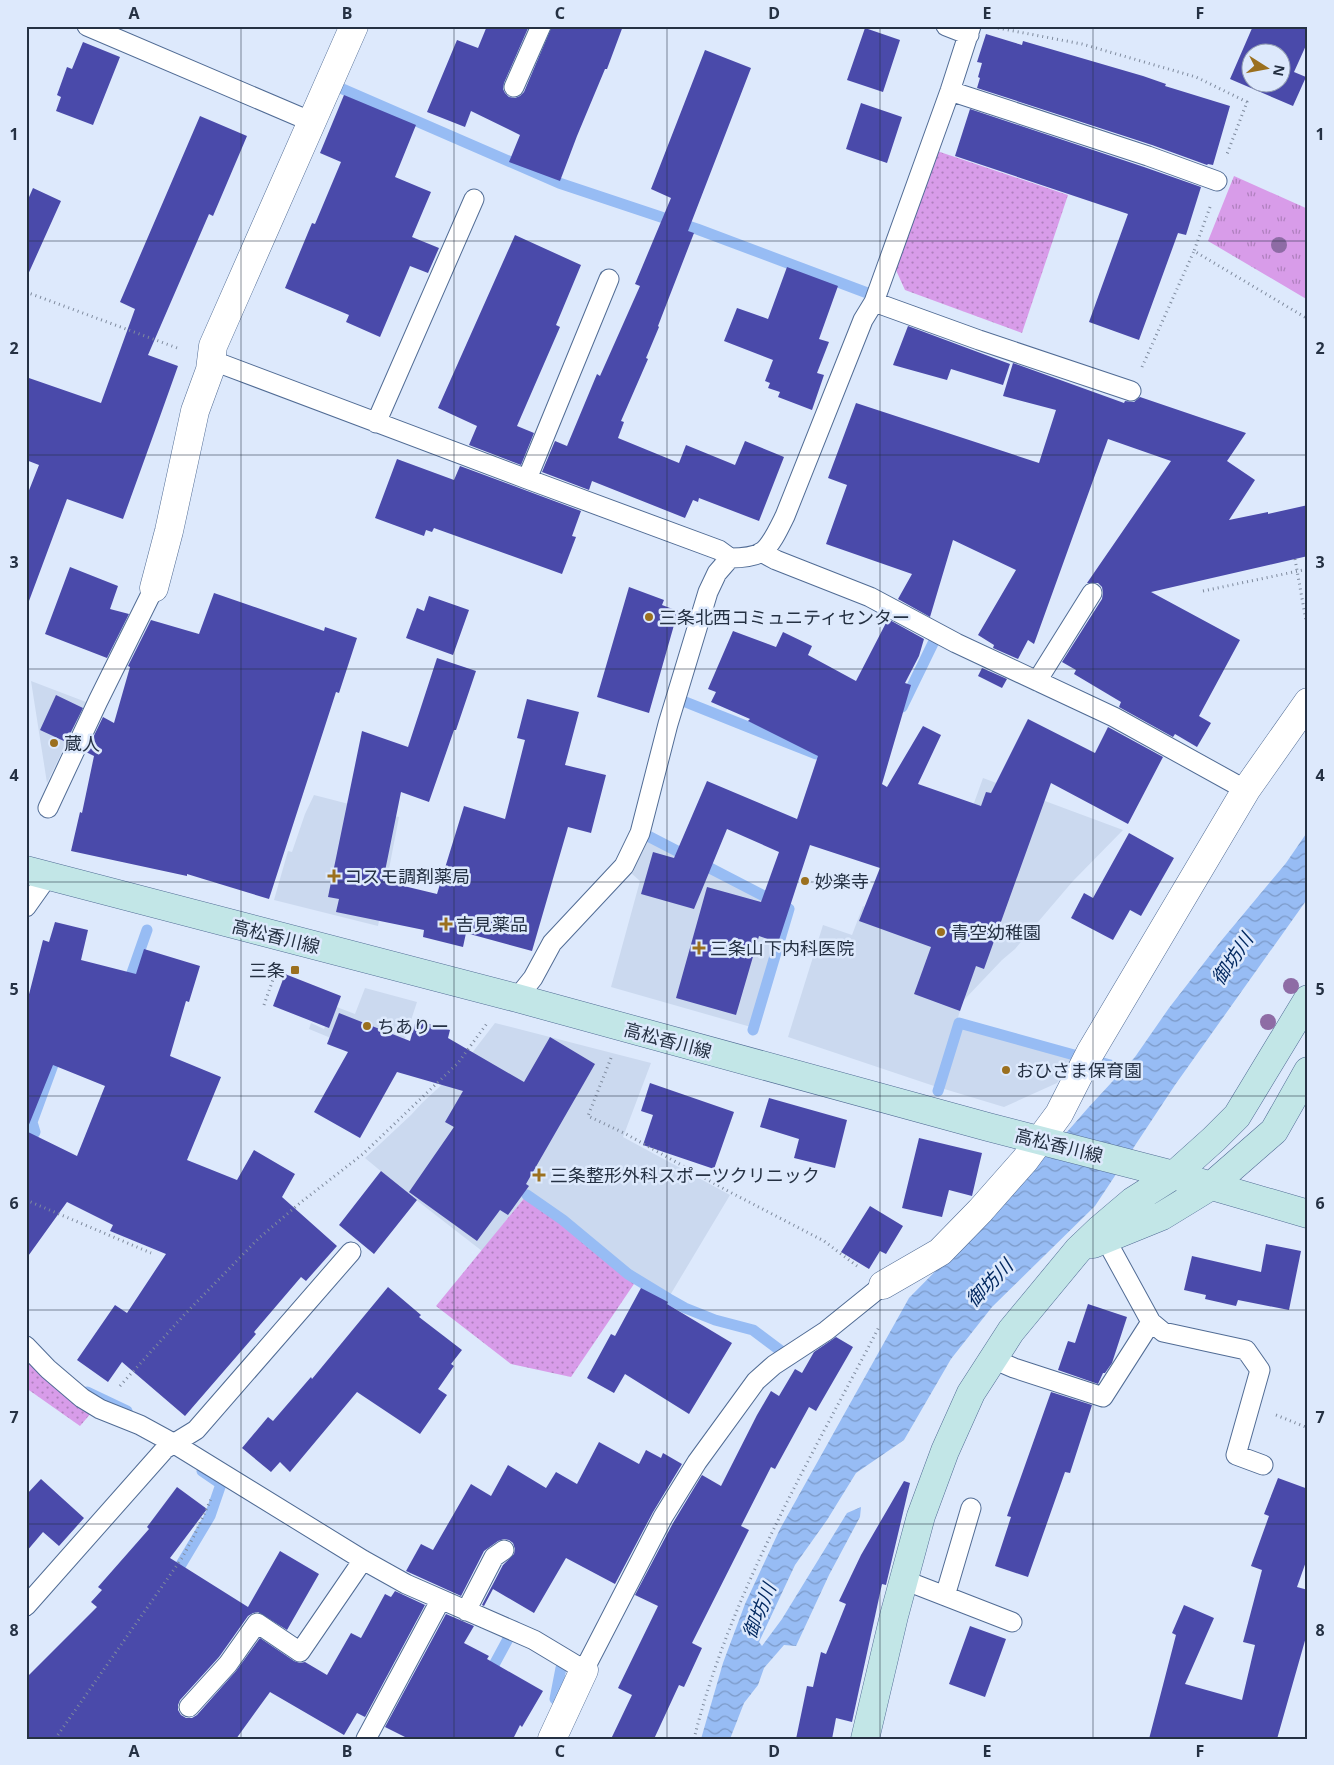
<svg xmlns="http://www.w3.org/2000/svg" width="1334" height="1765" viewBox="0 0 1334 1765" font-family="'Noto Sans','Noto Sans JP',sans-serif">
<defs>
<pattern id="grass-dots" width="8" height="8" patternUnits="userSpaceOnUse" patternTransform="scale(1.25)"><rect width="8" height="8" fill="#d89ce9"/><path d="M2 2h.1M6 6h.1" fill="none" stroke="#af80be" stroke-width="1.8" stroke-linecap="round"/></pattern>
<pattern id="park-tufts" width="24" height="20" patternUnits="userSpaceOnUse" patternTransform="scale(1.25)"><rect width="24" height="20" fill="#d89ce9"/><path d="M3 7l-1-3M5 7V3M7 7l1-3M15 17l-1-3M17 17v-4M19 17l1-3" fill="none" stroke="#af80be"/></pattern>
<pattern id="water-waves" width="16" height="10" patternUnits="userSpaceOnUse" patternTransform="scale(1.25)"><rect width="16" height="10" fill="#97bcf4"/><path d="M0 5q4-4 8 0t8 0" fill="none" stroke="#7b99c7"/></pattern>
</defs>
<rect width="100%" height="100%" fill="#dde9fc"/>
<path fill="#cbd9ef" d="M31,681L86,702L47,783Z
M983,778L1123,830L1073,881L1015,949L1002,960L963,1001L937,1087L788,1037L823,925L852,935L863,906L929,928Z
M314,795L399,817L378,926L274,900L288,851L292,852L305,814Z
M648,838L788,910L751,1027L611,987L640,881L631,873Z
M365,988L417,1002L395,1069L355,1048L309,1029L311,1023L324,1029L334,1006L355,1014Z
M495,1023L651,1063L623,1137L730,1195L669,1297L629,1272L565,1219L528,1193L482,1251L406,1192L365,1158L411,1115L422,1103L462,1066Z
M961,1025L1072,1058L1057,1083L1004,1107L941,1088Z"/>
<path fill="url(#grass-dots)" d="M937,151L1068,195L1022,333L905,290L895,268Z
M526,1196L556,1218L636,1281L571,1377L511,1364L436,1306Z
M26,1353L92,1412L80,1426L26,1388Z"/>
<path fill="url(#park-tufts)" d="M1234,176L1308,209V300L1208,241Z"/>
<path fill="url(#water-waves)" d="M1308,831V898L1175,1085L1095,1206L992,1307L951,1359L904,1440L856,1473L827,1520L795,1565L759,1642L762,1646L782,1619L847,1513L861,1507L860,1517L829,1575L796,1646L784,1645L764,1668L758,1685L744,1703L730,1739H701L723,1663L745,1604L780,1529L909,1298L1024,1181L1088,1108L1135,1057L1169,1008L1221,941L1286,863Z"/>
<g fill="none" stroke-linecap="round" stroke-linejoin="round">
<path stroke="#97bcf4" stroke-width="11" d="M338,87L559,183L697,229L870,294
M683,701L816,754L822,750
M902,707L938,633
M648,836L789,909L753,1030
M127,987L147,930
M938,1091L959,1023L1139,1073
M26,1145L35,1132L32,1122L58,1051
M527,1195L563,1220L628,1274L669,1299L685,1308L715,1320L753,1330L781,1351
M87,1392L127,1411
M173,1578L210,1516L221,1484L202,1471
M488,1676L515,1626
M555,1699L561,1668"/>
</g>
<path fill="#4a4aaa" fill-rule="evenodd" d="M487,26H529L504,83L503,89L505,93L509,97L515,98L520,96L524,92L552,26H623L607,69H605L577,136L560,181L509,162L520,135L471,111L465,127L427,112L457,40L478,48Z
M1253,26H1308V41L1294,72L1306,77L1293,106L1230,79ZM1252,52H1282V82H1252Z
M865,28L900,40L883,92L847,80Z
M986,34L1022,45L1023,41L1143,76L1166,84L1165,86L1230,106L1213,165L1208,164L1207,165L1152,145L977,88L980,78L978,77L982,63L977,62Z
M83,42L120,57L93,125L56,111L61,97L57,95L67,67L72,69Z
M705,50L751,68L688,231L694,233L658,326L659,327L646,358L648,359L621,421L624,422L618,438L679,463L686,445L735,465L745,441L784,457L759,521L699,498L698,502L693,500L685,518L592,481L589,490L542,472L555,441L567,446L597,374L600,376L640,286L635,284L671,198L651,189Z
M344,95L416,125L395,177L431,192L412,237L439,248L428,273L410,266L380,337L346,322L349,315L285,288L312,223L315,224L341,162L320,153Z
M861,103L902,117L887,163L846,149Z
M970,109L1144,167L1201,187L1186,235L1178,233L1139,340L1089,322L1128,214L955,156Z
M200,116L247,136L213,216L209,214L148,355L178,366L153,436L123,519L67,499L29,601H26V498L39,465L26,460V377L101,403L135,309L120,302Z
M33,188L61,201L26,279V204Z
M515,235L581,265L556,325L560,327L517,426L534,433L521,465L469,445L477,426L438,408Z
M787,267L838,286L819,339L829,342L817,373L824,375L812,410L778,397L780,392L768,388L770,383L765,381L773,360L724,341L737,308L768,319Z
M908,326L1010,364L1003,385L951,369L947,380L893,365Z
M1013,363L1124,403L1125,401L1134,402L1140,397L1246,433L1227,461L1255,480L1229,520L1268,512V514L1308,505V556L1151,592L1240,640L1199,716L1211,723L1197,747L1175,734L1173,737L1119,707L1121,702L1074,674L1076,670L1062,662L1102,599L1103,593L1102,587L1098,583H1087L1171,461L1108,439L1034,644L1028,640L1018,659L993,648L994,645L978,635L1016,570L953,540L930,617L898,599L912,574L826,544L847,485L828,478L856,403L1039,463L1056,410L1003,396Z
M397,459L454,480L460,466L581,511L572,536L576,537L562,574L434,528L432,532L426,530L424,536L375,518Z
M70,567L118,586L110,609L129,614L107,658L45,634Z
M629,587L664,600L662,605L678,611L649,713L597,697Z
M214,593L324,631L325,627L357,638L339,693L336,692L269,899L187,874V876L71,851L80,812L82,813L94,756L86,752L103,717L114,723L130,667L128,666L151,620L199,634Z
M429,596L469,610L453,655L406,638L417,608L424,611Z
M888,619L924,639L919,656L905,683L911,685L882,784L887,787L923,726L941,735L918,784L981,806L986,792L991,793L1028,719L1095,753L1108,727L1163,757L1128,824L1051,783L984,969L976,966L960,1011L914,994L931,947L859,921L880,868L810,845L778,943L759,936L736,1015L676,998L707,887L761,902L779,852L727,829L694,909L641,894L653,852L674,858L707,781L797,819L818,756L748,721L750,719L711,702L716,692L708,689L733,631L776,647L783,632L812,646L808,655L856,681Z
M437,658L476,671L456,730H454L429,802L401,792L383,881L437,894L464,806L505,819L525,740L517,738L527,699L579,712L565,765L606,775L591,833L568,827L532,951L466,933L463,947L423,937L424,930L336,912L339,899L328,897L362,731L408,747Z
M982,668L1007,679L1002,688L978,676Z
M56,695L83,708L66,742L40,730Z
M1129,833L1174,858L1141,916L1130,910L1113,940L1071,918L1084,893L1093,898Z
M55,922L88,930L81,960L136,974L144,949L200,966L189,1002L186,1001L170,1056L221,1077L187,1160L237,1180L254,1150L295,1174L282,1197L337,1246L306,1281L301,1277L254,1332L256,1334L185,1416L122,1362L108,1382L77,1360L115,1305L127,1313L166,1254L110,1231L113,1225L67,1202L26,1259V1131L77,1156L105,1086L53,1065L28,1127H26V1006L43,940L49,942Z
M285,974L341,996L329,1028L273,1006Z
M339,1013L410,1041L416,1020L450,1030L448,1038L524,1082L550,1037L595,1064L526,1184L529,1186L508,1215L500,1210L477,1241L409,1192L454,1127L445,1122L463,1091L397,1072L360,1138L314,1112L348,1052L327,1044Z
M650,1083L734,1112L714,1169L643,1145L653,1115L641,1111Z
M769,1098L847,1120L835,1168L794,1158L799,1139L760,1127Z
M919,1138L982,1153L972,1196L949,1190L942,1217L902,1208Z
M381,1171L417,1200L374,1254L339,1225Z
M870,1206L903,1226L886,1254L880,1251L869,1269L841,1252Z
M1266,1244L1301,1251L1289,1310L1238,1300L1236,1306L1205,1299L1206,1295L1184,1290L1192,1256L1261,1272Z
M388,1287L421,1315L419,1317L462,1350L451,1364L454,1366L438,1389L447,1395L420,1434L357,1392L290,1472L280,1462L271,1472L242,1448L268,1417L273,1421L311,1377L312,1379Z
M641,1288L668,1302L667,1304L732,1343L689,1414L625,1374L614,1393L587,1378L611,1334L615,1336Z
M1088,1304L1127,1317L1112,1363L1105,1373H1103L1098,1384L1058,1370L1068,1341L1075,1343Z
M836,1337L853,1347L816,1411L809,1407L775,1469L771,1467L741,1526L749,1530L692,1643L702,1648L684,1687L679,1685L654,1739H611L632,1695L618,1688L658,1606L635,1595L673,1523L702,1475L721,1486L757,1415L771,1391L779,1396L795,1369L802,1373L814,1352Z
M1051,1392L1092,1405L1070,1473L1065,1472L1028,1577L995,1566L1011,1517L1007,1516Z
M599,1442L639,1464L646,1450L661,1458L663,1453L682,1464L653,1512L615,1584L566,1558L534,1613L493,1589L484,1606L482,1605L503,1565L514,1554L515,1549L513,1543L509,1540L504,1539L498,1541L484,1551L461,1596L406,1571L421,1544L433,1550L471,1484L491,1496L508,1465L546,1488L556,1472L577,1484Z
M1278,1478L1308,1489V1556L1297,1587L1308,1590V1630L1277,1739H1149L1176,1635L1172,1633L1184,1605L1214,1618L1185,1684L1242,1700L1255,1645L1243,1642L1262,1570L1251,1566L1269,1516L1264,1514Z
M41,1479L84,1518L59,1546L43,1532L26,1552V1495Z
M904,1481L910,1483L886,1585L882,1584L852,1722L836,1718L832,1739H796L807,1686L813,1687L821,1652L826,1654L846,1604L839,1601L861,1555Z
M177,1487L207,1509L170,1558L248,1607L280,1551L319,1574L287,1630L258,1612L253,1613L248,1616L219,1657L180,1700L178,1705V1710L181,1715L186,1718H192L197,1715L236,1671L260,1638L294,1661L300,1663L305,1662L327,1675L351,1633L361,1638L385,1594L391,1597L395,1591L425,1605L365,1717L357,1713L344,1735L270,1692L236,1739H26V1678L97,1607L91,1602L102,1590L98,1587L149,1529L147,1527Z
M446,1614L474,1626L464,1643L489,1656L487,1659L543,1691L522,1727L520,1725L513,1739H409L385,1727Z
M970,1626L1006,1639L985,1697L949,1684Z"/>
<g fill="none" stroke-linecap="round" stroke-linejoin="round">
<defs>
<path id="lane" d="M87,26L312,122
M946,26L969,35
M514,87L541,26
M950,91L1148,156L1217,181
M874,302L979,340L1131,391
M211,360L527,479L719,550L730,558
M376,423L474,199
M527,479L609,279
M761,552L776,560L870,597L956,643L1114,717L1246,790
M1037,681L1092,593
M48,808L98,701L154,588
M26,907L48,876
M517,998L533,978L552,943L624,866L640,833L668,724L708,592L717,573L730,558C739,558 754,557 762,552C771,546 780,526 785,516L863,320L874,302L950,91L971,26
M1100,1229L1151,1322L1163,1332L1246,1350L1260,1370L1236,1455L1263,1465
M26,1346L48,1369L82,1398L100,1409L140,1425L173,1443L363,1560L406,1584L534,1640L584,1670L663,1517L697,1462L756,1381L774,1365L826,1331L883,1285
M993,1359L1014,1368L1103,1397L1151,1322
M904,1580L1012,1622
M945,1596L971,1508
M26,1606L165,1449L196,1430L351,1252
M466,1611L494,1557L504,1550
M189,1707L228,1664L257,1623L300,1652L363,1560
M366,1739L440,1601"/>
<path id="street" d="M154,588L169,531L195,411L210,370L213,346L354,26
M883,1285L940,1252L980,1211L1025,1160L1059,1114L1090,1053L1246,790L1308,702
M552,1739L584,1670"/>
<path id="secondary" d="M26,870L517,998L988,1127L1174,1175L1308,1214
M1093,1244L1162,1216L1211,1186L1274,1131L1308,1071
M865,1739L894,1616L921,1516L945,1451L971,1393L1011,1331L1078,1250L1100,1229L1133,1201L1174,1175L1214,1139L1237,1116L1308,999"/>
</defs>
<use href="#lane" stroke="#516c95" stroke-width="21"/>
<use href="#street" stroke="#516c95" stroke-width="29"/>
<use href="#secondary" stroke="#516c95" stroke-width="29"/>
<path stroke="#7f8b9e" stroke-width="3" stroke-dasharray="1 4" stroke-linecap="butt" d="M998,28L1082,44L1196,77L1247,102L1227,154
M1210,207L1194,251L1308,319
M26,292L180,349
M1142,367L1194,251
M1295,559L1308,632
M1203,591L1308,569
M264,1005L277,968
M611,1058L588,1116L626,1134L726,1190L824,1241L857,1266
M26,1200L151,1253
M120,1386L184,1315L259,1238L300,1203L363,1154L458,1063L488,1022
M1276,1415L1308,1428
M55,1739L182,1558L194,1536L211,1499
M694,1739C730,1593 811,1458 880,1325"/>
<use href="#lane" stroke="#fff" stroke-width="19"/>
<use href="#street" stroke="#fff" stroke-width="28"/>
<use href="#secondary" stroke="#c2e6e7" stroke-width="28"/>
</g>
<g fill="#8e6ca5">
<circle cx="1279" cy="245" r="8"/>
<circle cx="1291" cy="986" r="8"/>
<circle cx="1268" cy="1022" r="8"/>
</g>
<path fill="none" stroke="#253143" stroke-width="1" stroke-opacity="0.55" d="M241,26V1739M454,26V1739M667,26V1739M880,26V1739M1093,26V1739M26,241H1308M26,455H1308M26,669H1308M26,882H1308M26,1096H1308M26,1310H1308M26,1524H1308"/>
<g fill="#9b701f" stroke="#dde9fc" stroke-width="2">
<circle cx="649" cy="617" r="5"/>
<circle cx="54" cy="743" r="5"/>
<path d="M331.5 868.5h5v5h5v5h-5v5h-5v-5h-5v-5h5z"/>
<circle cx="805" cy="881" r="5"/>
<path d="M443.5 916.5h5v5h5v5h-5v5h-5v-5h-5v-5h5z"/>
<circle cx="941" cy="932" r="5"/>
<path d="M696.5 940.5h5v5h5v5h-5v5h-5v-5h-5v-5h5z"/>
<rect x="290" y="965" width="10" height="10" rx="2.5"/>
<circle cx="367" cy="1026" r="5"/>
<circle cx="1006" cy="1070" r="5"/>
<path d="M536.5 1167.5h5v5h5v5h-5v5h-5v-5h-5v-5h5z"/>
</g>
<g text-anchor="middle" dominant-baseline="central" stroke-width="5" stroke-linejoin="round" paint-order="stroke">
<g font-size="18" fill="#253143" stroke="#dde9fc" text-anchor="start">
<text x="659" y="617">三条北西コミュニティセンター</text>
<text x="64" y="743">蔵人</text>
<text x="344" y="876">コスモ調剤薬局</text>
<text x="815" y="881">妙楽寺</text>
<text x="456" y="924">吉見薬品</text>
<text x="951" y="932">青空幼稚園</text>
<text x="710" y="948">三条山下内科医院</text>
<text x="285" y="970" text-anchor="end">三条</text>
<text x="377" y="1026">ちありー</text>
<text x="1016" y="1070">おひさま保育園</text>
<text x="550" y="1175">三条整形外科スポーツクリニック</text>
</g>
<g font-size="18" fill="#253143" stroke="#dde9fc">
<text transform="translate(276 936) rotate(14)">高松香川線</text>
<text transform="translate(668 1040) rotate(15)">高松香川線</text>
<text transform="translate(1059 1145) rotate(14)">高松香川線</text>
</g>
<g font-size="19" font-style="italic" fill="#032961" stroke="#dde9fc">
<text transform="translate(1232 959) rotate(-56)">御坊川</text>
<text transform="translate(989 1283) rotate(-46)">御坊川</text>
<text transform="translate(759 1611) rotate(-68)">御坊川</text>
</g>
</g>
<rect width="1334" height="1765" fill="none" stroke="#dde9fc" stroke-width="55"/>
<g transform="translate(1266 68) rotate(101)"><circle r="24" fill="#dde9fc" stroke="#939fb2"/>
<path d="M0-4L9 19L0 12L-9 19Z" fill="#9b701f"/>
<text y="-8" font-size="14" font-weight="bold" text-anchor="middle" fill="#253143">N</text>
</g>
<rect x="28" y="28" width="1278" height="1710" fill="none" stroke="#253143" stroke-width="2"/>
<g font-size="16" text-anchor="middle" font-weight="bold" fill="#253143">
<text x="134" y="19">A</text>
<text x="347" y="19">B</text>
<text x="560" y="19">C</text>
<text x="774" y="19">D</text>
<text x="987" y="19">E</text>
<text x="1200" y="19">F</text>
<text x="14" y="140">1</text>
<text x="1320" y="140">1</text>
<text x="14" y="354">2</text>
<text x="1320" y="354">2</text>
<text x="14" y="568">3</text>
<text x="1320" y="568">3</text>
<text x="14" y="781">4</text>
<text x="1320" y="781">4</text>
<text x="14" y="995">5</text>
<text x="1320" y="995">5</text>
<text x="14" y="1209">6</text>
<text x="1320" y="1209">6</text>
<text x="14" y="1423">7</text>
<text x="1320" y="1423">7</text>
<text x="14" y="1636">8</text>
<text x="1320" y="1636">8</text>
<text x="134" y="1757">A</text>
<text x="347" y="1757">B</text>
<text x="560" y="1757">C</text>
<text x="774" y="1757">D</text>
<text x="987" y="1757">E</text>
<text x="1200" y="1757">F</text>
</g>
</svg>
